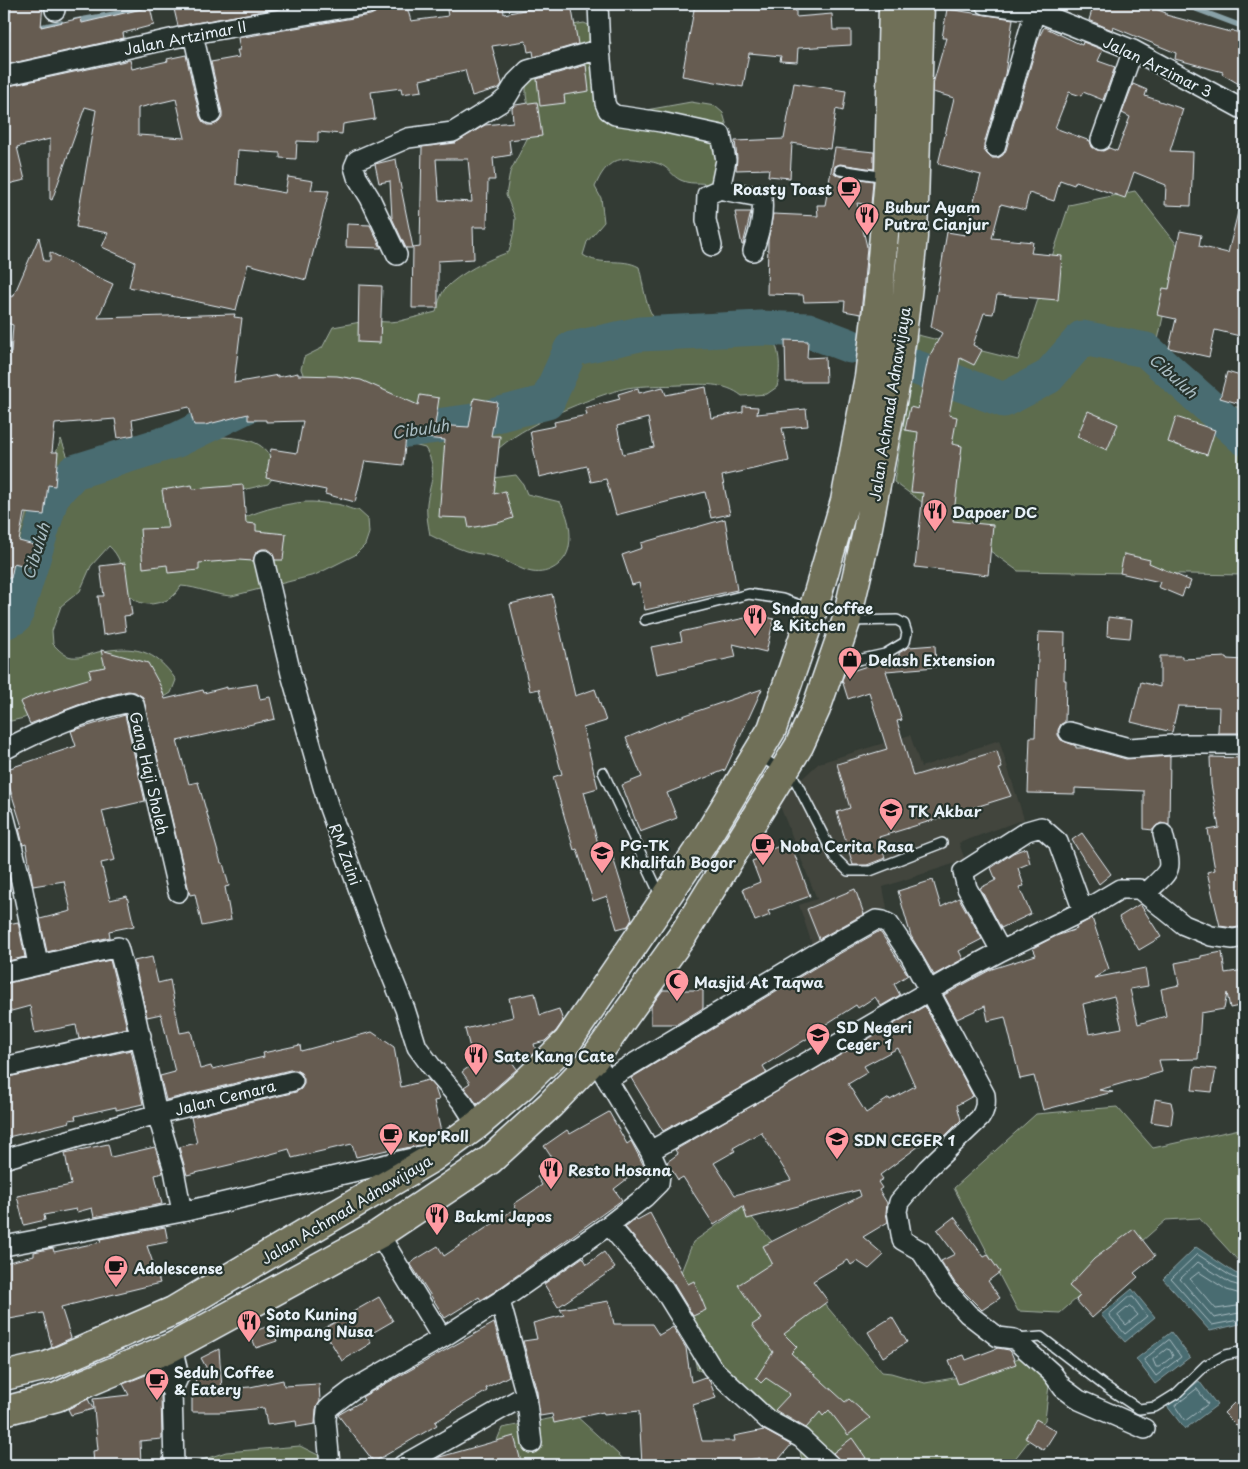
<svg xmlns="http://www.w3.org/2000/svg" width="1248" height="1469" viewBox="0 0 1248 1469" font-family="'Playpen Sans',sans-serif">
<rect width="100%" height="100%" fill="#333b34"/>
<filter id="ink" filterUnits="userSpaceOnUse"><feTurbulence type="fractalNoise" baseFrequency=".02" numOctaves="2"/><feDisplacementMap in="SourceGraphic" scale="10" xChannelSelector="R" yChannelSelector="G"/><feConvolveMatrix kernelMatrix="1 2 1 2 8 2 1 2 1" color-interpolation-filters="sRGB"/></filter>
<g filter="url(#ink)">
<path fill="#42453d" d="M910,735L921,767L999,740L1024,819L959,843L965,860L883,887L887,908L812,944L799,905L817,899L778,801L819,763Z"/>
<path fill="#5d6c4e" stroke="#a2aea3" d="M584,23L606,33L611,44L609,57L611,104L635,112L691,102L715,106L723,113L730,137L713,186C704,181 693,185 683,181C674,178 672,172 665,167C659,163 653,162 646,161C619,155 606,160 595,187L601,198L604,222L587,242L583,255C602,267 621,257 639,267C644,285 645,315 662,326C673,333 684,324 694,320C719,310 750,311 768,332C781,347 781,369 777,387L767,394L742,396C725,382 701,384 680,385C663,386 645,385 627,388C592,396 520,426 495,452L493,478L516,475L523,484L527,494L560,502C568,515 572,531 569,547C566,563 549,575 532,572C520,570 508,561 496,557C486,554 476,554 466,551C454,547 442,541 430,535C428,524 426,514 427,503C430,480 439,471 425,448L413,445L409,438L306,382L301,369L304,357L322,348L333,327L366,321L389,322L400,321L436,312C438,305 440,296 444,290C459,273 489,259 509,252L514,231L515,218L506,195L510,172L532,129L526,95V84L532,61L537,50L573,25Z
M1135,191L1178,246L1158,340L1232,407H1244V575L1018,571L894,482L918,335L1018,360L1069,205Z
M223,437C252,439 271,442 275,475L268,484L230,493L244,518C259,510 295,501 312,502C320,502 328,504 336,504C344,505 350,510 358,510L368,519L369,533L365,545L355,555L315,575L232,596C212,595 199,587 181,586C175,596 169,601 157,603C146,606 132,602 127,591C125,588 125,583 125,580C122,566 119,555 109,546L91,566L80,591L61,606L52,631L53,644C58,649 64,656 72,657C80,658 91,654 98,652C134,645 155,649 176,680L171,693L150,706L137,712L123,715H108L99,720H72L49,712H36L24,718L11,721L4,719V573L6,564L23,526L28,506L47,478L61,439L72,468L83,466L104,467L152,456L187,442Z
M1117,1107L1153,1148L1244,1128V1267L1199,1218L1166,1220L1060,1313L1018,1311L954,1188L1036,1114Z
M743,1207L882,1372L891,1373L925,1383L965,1376L1037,1352L1049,1385L1045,1420L1010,1465H803L797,1438L757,1405L697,1369L688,1333L666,1310L693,1242Z
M574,1414L630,1465H487L502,1428Z
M300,1446L338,1465H187L226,1452Z"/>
<path fill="#4a6c71" stroke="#89a1a7" d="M1196,1247L1235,1273L1244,1276V1323L1210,1331L1163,1279Z
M1132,1289L1155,1317L1125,1342L1101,1315Z
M1171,1332L1190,1357L1155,1384L1136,1359Z
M1199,1381L1217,1405L1185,1429L1167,1406Z"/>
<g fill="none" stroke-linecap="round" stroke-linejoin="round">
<path stroke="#a9bcc2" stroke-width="1" d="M1244,1281L1232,1277L1197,1254L1171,1279L1212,1325L1244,1319
M1244,1287L1230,1283L1198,1262L1180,1279L1214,1318L1244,1312
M1244,1295L1227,1290L1199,1272L1190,1279L1216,1309L1244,1305
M1129,1297H1133L1147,1316L1125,1334L1109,1315Z
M1130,1306L1138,1315L1126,1325L1118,1316Z
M1169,1340L1181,1357L1156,1376L1144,1360Z
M1167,1349L1170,1350L1173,1356L1159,1367H1156L1153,1360Z
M1197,1389L1208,1404L1185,1421L1175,1406Z"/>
<path stroke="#89a1a7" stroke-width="5.5" d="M1183,4L1244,27
M75,21L171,4
M35,28L61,23"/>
<path stroke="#4a6c71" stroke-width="35" d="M909,365L1004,400L1048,377L1082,338L1146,350L1244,438
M393,432L473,421L547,402L571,349L640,334L761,328L808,330L850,346
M4,622L15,617L52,496L74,472L177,440L255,402"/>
</g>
<path fill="#665b51" stroke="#e8f1f8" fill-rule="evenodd" d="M11,4H43L41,27L81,18L82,23L150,7L154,25L123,33L124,38L4,65V32L9,31Z
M194,4H303L178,26L174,9Z
M395,4H406L411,21L448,16L446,4H503L504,14L554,4H571L578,44L534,57L533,51L528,52L526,41L492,46L502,84L499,88L472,96L465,70L420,80L422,91L402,94L401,88L371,92L375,119L343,124L342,134L318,132V142L297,141L296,159L280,158V153L238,150L236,184L285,193L288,177L313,181L311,190L329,191L306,280L248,264L236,310L129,287L135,262L102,247L108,233L76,227L96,110L85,107L52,200L50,199V139L17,147L25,180L4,185V87L130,60L132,69L168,61L167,59L186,55L200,117L203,122L207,125H213L219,122L222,118V112L211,62L239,57L237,50H240L238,38L370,15L375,13L378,9ZM176,99L185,138L138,135V108Z
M695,4H742L765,8V4H796V17L832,14L833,30H851V45L798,48L797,62L780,61L781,56L749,53L743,87L682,76Z
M1094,4H1143L1166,13V15L1230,32L1232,30L1244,36V87L1222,74L1223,72L1175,59L1176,53L1113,27L1112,30L1089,20Z
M947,9L1013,19L1005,74L984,144V150L987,154L991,158H998L1003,155L1006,150L1039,37L1044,27L1082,45L1083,42L1103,50L1098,61L1115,67L1103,100L1083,92L1081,96L1069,92L1055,128L1090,141L1092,147L1097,150L1103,151L1109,148L1117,151L1130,117L1122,113L1133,84L1147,90L1145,96L1183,109L1170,151L1193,152L1191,206L1165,205L1166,185L1134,172L1125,198L1076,181L1074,185L1060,180L1054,201L1029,193L1025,210L1001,204L992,238L1033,242L1031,253L1062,256L1058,300L997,295L993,314L984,313L973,345L982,350L974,365L960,358L949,415L957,417L952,444L962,446L953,521L993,525L988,575L915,567L923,493L911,492L918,432L905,430L910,407L918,409L928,359L942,333L931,327L947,232L965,235L981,175L938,164L954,98L933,92V84L946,38H942Z
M586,65L589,91L564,95L565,103L540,106L537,79Z
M794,83L846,91L843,111L836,109L830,149L792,143L790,178L768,176L769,169L736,170L737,158L735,141L784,139Z
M537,102L542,136L509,140L511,155L493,158L495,180H488L487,227H473L474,259L438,261V308H412L413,248L420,247L422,147L455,143L485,125L513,122L512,108L515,105ZM436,159H468L472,202L439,200Z
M835,148L874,152V169L840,164L835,166L834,170V173L839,176L873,181L871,205L857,203L867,247L861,314L844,311L845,301L804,302L803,295L767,294L768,240L773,214L818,216L817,205H825Z
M396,159L399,178L413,248H406L392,218L390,181L379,183L375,164Z
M735,212H751L743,245H742Z
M1238,212L1244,213V337L1215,330L1209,357L1169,348L1176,319L1157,315L1163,288L1169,289L1180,231L1201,235L1199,246L1228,253Z
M347,224L370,225L381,248L346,247Z
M39,237L44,261H50V252L91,274L113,284L98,318L235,314L234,317L242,318L234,383L278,375V377L298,373V375L337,376L361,380L418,405L420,395L439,398L435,425L469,427L474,398L497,402L491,436H500L494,494L505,491L513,518L498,523L469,528L467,518L439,517L445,440L406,436L403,465L365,461L355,502L325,494L326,490L266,478L271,449L297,453L303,421L266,422V420H248V414L205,425H194L189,407L132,420L134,435L118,438L115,419L55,424L52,452H58L55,486L48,485L44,515L24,513L19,541L38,546L33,568L14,563L11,578L4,577V352L11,353L13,325L4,322V306L8,295L13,297Z
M359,285L382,286L380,343L358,342Z
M785,340L808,341L807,358L825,357L826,382H786Z
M1227,372L1244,377V405L1220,398Z
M663,387L666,395L706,387L711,418L743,412V406L758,407L757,414L806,409L808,426L782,428L789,461L722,476L730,514L711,518L705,492L616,515L606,479L591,482L587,466L539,477L530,431L555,426L554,422L587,415L585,408L620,399L618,394L638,388L639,393ZM648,418L654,447L623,454L617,426Z
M1088,411L1118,424L1107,450L1077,437Z
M1176,417L1215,430L1207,455L1168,442Z
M192,485L193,489L243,485L246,523L256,524V531L286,534L283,560H275L272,552L268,549H262L256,552L253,561L238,560L199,563V570L168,573L167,565L143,568L140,529L168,528L162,490Z
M725,519L737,590L645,610L639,583L632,585L622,555L642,548L641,543Z
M1124,554L1150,560L1149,563L1191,581L1188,589L1185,588L1182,597L1158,587L1160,582L1120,573Z
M125,563L132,615L124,616L126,631L103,635L98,596H104L100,566Z
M552,594L575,696L595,689L606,721L583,728L598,788L584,792L600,851L610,848L632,919L628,926L617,929L607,896L593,901L577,849L574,850L553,777L562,774L539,689L530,691L510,604Z
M759,615L774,619L766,652L733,644L736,657L657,674L651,647L682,641L680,632Z
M1108,617L1132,620L1130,638L1107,636Z
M1039,632L1065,633L1064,680H1066L1065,722L1061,724L1058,730V735L1061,740L1076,746V748H1086L1126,759L1170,756L1169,825L1161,823L1156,826L1153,830L1144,829V791L1075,788V794L1028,793L1030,737H1035Z
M935,645L936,667L886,671L902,720L897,721L913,776L997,751L1002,768L999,769L1011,796L879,837L885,858L867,865H853L837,812L850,808L837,764L887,749L869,692L848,699L842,680L845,673L899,656V653L909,647Z
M101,650L148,663L161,687L165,699L203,690L204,693L227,687V689L257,684L260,699L270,697L275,719L177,741L189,784L198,782L221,863H223L229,886L225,887L231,920L202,926L195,894L190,895L143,697L135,692L128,691L111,695L78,705L30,724L20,702L35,695L91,678L89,670L105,667Z
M1160,656H1182V659L1227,657V659L1244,660V733H1218L1219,707L1178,706L1172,732L1131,722L1141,682L1160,687Z
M762,689L725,770L667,793L677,818L640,832L622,785L642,777L626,738L662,723Z
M125,715L145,801L102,811L115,860L101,863L110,900L127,896L134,926L109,931L110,937L47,952L40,919L71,911L64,881L33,886L26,844L23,845L19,828L22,827L4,770L76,746L71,731Z
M1210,757L1244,758V926L1233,928L1220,926L1207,872L1215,870L1208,830L1219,828L1211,784Z
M1082,833L1111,874L1099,884L1072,840Z
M790,842L810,896L768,911L770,915L755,921L743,889L760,882L752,861L766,856L764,852Z
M1026,848L1030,863L1018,868L1024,886L1019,887L1031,914L1001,928L980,888L996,880L991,868L1013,853Z
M933,880L941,907L959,898L982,939L959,951L963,959L934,975L911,936L898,891Z
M855,889L864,914L819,939L807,909Z
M1140,904L1161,937L1139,950L1119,917Z
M1092,918L1109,969L1094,978L1145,968L1148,986L1130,989L1138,1024L1166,1016L1161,989L1179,985L1175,963L1201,958V956L1222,952L1225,973L1244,970V1005L1230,1008L1227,993L1224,1009L1201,1013L1198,1059L1159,1060L1162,1072L1099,1090L1113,1092L1043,1110L1034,1076L1020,1079L1005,1017L988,1021L985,1006L957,1019L944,995L992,969L1036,955L1033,948L1056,936L1077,929L1076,927ZM1114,996L1122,1028L1089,1034L1083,1004Z
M18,922L25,957L4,962V925Z
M878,932L881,933L908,975L894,984L900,995L881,1006L875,997L858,1008L856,1005L817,1030L818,1032L763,1066L767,1073L663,1131L631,1078L821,964Z
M152,957L158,983L170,980L180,1033L191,1031L200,1069L211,1066L212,1069L264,1057L263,1053L300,1045L301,1051L372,1032L394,1047L401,1087L428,1080L435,1088L439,1100L434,1101L441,1132L425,1144L396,1150V1148L356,1157L352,1144L292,1158L289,1149L246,1161L187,1175L179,1147L197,1143L191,1117L296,1092L301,1089L304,1084V1079L301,1073L296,1070H290L166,1100L160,1076L175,1072L161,1014L147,1017L134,961Z
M110,960L127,1028L79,1039L76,1025L35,1033L30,1006L4,1013V984Z
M663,990H703V1008L677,1024H651V1006Z
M535,993L540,1015L559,1009L563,1021L556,1031L545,1041L534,1044L536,1051L527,1059L512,1062L517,1069L477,1104L464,1087L470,1083L462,1072L474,1063L465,1029L513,1017L509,998Z
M925,1006L973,1096L957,1105L961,1120L944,1137L923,1143L880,1175L883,1179L878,1182L882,1188L879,1190L887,1203L886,1213L888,1222L863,1237L884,1255L869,1269L857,1261L851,1265L848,1260L813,1281L828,1301L784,1334L797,1347L791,1353L845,1402L849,1399L870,1418L848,1435L829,1410L823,1416L820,1412L806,1428L775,1410L790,1394L766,1378L761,1383L756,1378L773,1352L752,1325L761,1319L738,1285L772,1263L763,1246L861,1196L859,1190L747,1219L743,1206L714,1225L683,1177L678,1180L667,1162L678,1154L675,1150ZM898,1048L915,1086L890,1100L889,1098L866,1113L848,1084L868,1072L864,1066ZM761,1132L791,1180L735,1195L714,1163L735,1151L733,1148Z
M131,1050L143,1104L116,1110V1107L75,1116L76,1119L69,1120L70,1122L4,1138V1078Z
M1195,1067L1216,1069L1212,1092L1192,1090Z
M1155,1099L1171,1102L1173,1111L1171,1125L1151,1122Z
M609,1112L627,1144L631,1141L644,1166L614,1189L622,1200L494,1292L481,1300L479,1297L445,1318L410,1263L438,1246L444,1256L516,1208L514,1204L542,1185L537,1177L556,1164L544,1146L567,1130L570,1134Z
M108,1144L111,1157L155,1147L163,1173L155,1175L162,1204L94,1217L92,1208L77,1212L76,1209L44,1215L45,1220L24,1225L17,1196L71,1185L65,1153Z
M650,1213L688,1284L694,1281L706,1310L693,1316L673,1283L625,1227L636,1218L637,1220Z
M954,1217L984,1257L988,1255L1000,1272L988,1281L1000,1298L982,1310L955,1283L941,1261L955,1254L937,1230Z
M165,1227L168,1242L147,1246L160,1283L61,1307L71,1338L52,1347L43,1313L4,1320V1263L34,1256V1252L53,1248L54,1252L101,1242L100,1239Z
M1134,1229L1155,1256L1134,1273L1138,1277L1092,1318L1076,1300L1080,1296L1069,1286L1094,1259Z
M604,1252L615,1268L558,1307L544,1284L583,1257L587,1264Z
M379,1297L393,1321L367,1336L371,1343L342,1361L323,1329Z
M609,1301L614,1324H652L659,1335L673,1327L686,1348L691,1382L705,1377L710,1382L716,1398L693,1405L702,1441H735L734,1436L764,1430L791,1445L774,1465H761L760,1458L716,1465H642L639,1411L604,1415L603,1412L554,1423L552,1414L540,1416L537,1392L523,1341L537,1339L533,1323L564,1315L560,1309Z
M892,1317L907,1342L883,1357L868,1332Z
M494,1323L509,1376L486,1388L487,1391L435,1422L437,1425L374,1462L338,1415L364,1400L362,1397Z
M271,1325L277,1341L256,1348L250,1333Z
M998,1348L1009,1350L1011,1352L1016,1364L958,1384L949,1360L964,1355L966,1360Z
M219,1349L222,1389L250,1387L283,1380L284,1386L319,1384L320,1401L316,1409L315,1424L297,1427L296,1421L267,1425L264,1408L224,1412H192V1391H196L195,1370L207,1369L201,1358Z
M146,1375L154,1393L159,1392L161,1395L162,1439L140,1441L141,1465H94L93,1451L98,1450L93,1399L129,1395L123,1384Z
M88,1399L93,1409L71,1415L68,1409Z
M1234,1403L1244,1412V1433L1224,1413Z
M1036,1419L1056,1431L1044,1450L1025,1438Z
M514,1436L522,1465H427L440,1457Z
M852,1438L866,1458L856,1465H841V1461L833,1453Z"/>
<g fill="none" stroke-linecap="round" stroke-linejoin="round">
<defs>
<path id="service" d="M840,170L886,177
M645,620L749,594L782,599L811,609
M835,665L885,654L905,642L907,633L904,624L897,620L849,621
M758,755L794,778L835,858L848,871H870L942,843
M603,772L661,897
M1017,1339L1041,1337L1106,1387L1139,1409L1155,1407L1176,1394L1206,1365L1225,1355L1244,1351"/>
<path id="minor" d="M985,4L1035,11L1133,50L1244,110
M55,10V4
M193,34L211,114
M600,49L605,103L608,110L615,115L661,122L721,135L726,160L720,189
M4,76L193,34L368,4
M1101,140L1133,50
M995,147L1035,11
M712,246L706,220L707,195L720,189C734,193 748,194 762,198C764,217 759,233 753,251
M397,255L370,198L357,177L354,167L357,160L408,138L453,132L500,103L507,97L516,82L528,70L600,49L598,4
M264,560L291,674L329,808L376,937L405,1009L417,1047L431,1066L463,1103L477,1125
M1069,732L1129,748L1186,744H1244
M4,750C43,729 87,711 130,702L134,704L178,892
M4,815L21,881L38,964
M1146,893C1174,867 1172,872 1163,834
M1001,951L967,888L963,872L1027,831L1041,827L1058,842L1083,911
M4,973L118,947L131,995L157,1114L174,1170L182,1212
M4,1067L141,1036
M608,1079L815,954L876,920L883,921L889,924L911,957L985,1095C986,1105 985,1110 980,1118L927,1169L899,1202L897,1211L902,1240L921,1251L946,1290L968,1314L998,1337L1014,1339L1052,1373L1063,1388L1079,1400L1145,1429
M650,1151L766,1086L951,978L1001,951L1083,911L1120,889H1139L1184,925L1211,936L1233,939L1244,937
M4,1159L157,1114L293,1081
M609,1225L664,1290L712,1368L768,1420L801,1438L830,1465
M379,1234L442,1338
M4,1246L182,1212L425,1155
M172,1347L179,1376L172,1391L174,1465
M157,1353L163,1379L172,1391
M526,1395L532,1443
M330,1465L326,1420L327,1410L331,1406L352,1390L442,1338L500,1301L609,1225L645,1197L659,1183L660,1174L650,1151L602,1071
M403,1465L526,1395L500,1301"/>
<path id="primary" d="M4,1376L47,1366L173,1311L432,1158L477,1125L522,1086L568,1041L703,843L772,729L813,610L845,501L869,377L879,292L889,177L893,4
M4,1411L57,1397L86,1383L172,1347L379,1234L490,1160L550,1105L594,1059L683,935L799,746L816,709L846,622L867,532L896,381L907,294L913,237L920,4"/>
</defs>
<use href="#service" stroke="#e8f1f8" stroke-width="12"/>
<use href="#minor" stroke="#e8f1f8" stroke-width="22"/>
<use href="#primary" stroke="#e8f1f8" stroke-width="31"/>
<use href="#service" stroke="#26332d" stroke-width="9"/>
<use href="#minor" stroke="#26332d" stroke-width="19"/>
<use href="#primary" stroke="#706f59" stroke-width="28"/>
</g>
</g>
<defs>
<symbol id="cafe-pin" viewBox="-11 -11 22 30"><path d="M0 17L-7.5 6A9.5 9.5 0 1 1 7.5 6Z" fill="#ff9aa2" stroke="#26332d"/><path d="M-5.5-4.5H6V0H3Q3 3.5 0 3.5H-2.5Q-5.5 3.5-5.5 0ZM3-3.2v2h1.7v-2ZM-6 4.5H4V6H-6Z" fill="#111"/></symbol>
<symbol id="restaurant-pin" viewBox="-11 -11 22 30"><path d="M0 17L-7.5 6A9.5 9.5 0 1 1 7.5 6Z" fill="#ff9aa2" stroke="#26332d"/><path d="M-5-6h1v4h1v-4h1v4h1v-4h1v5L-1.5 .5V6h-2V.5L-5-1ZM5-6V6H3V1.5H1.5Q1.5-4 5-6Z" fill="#111"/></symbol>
<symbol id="shop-pin" viewBox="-11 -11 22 30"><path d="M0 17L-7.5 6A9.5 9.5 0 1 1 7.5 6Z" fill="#ff9aa2" stroke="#26332d"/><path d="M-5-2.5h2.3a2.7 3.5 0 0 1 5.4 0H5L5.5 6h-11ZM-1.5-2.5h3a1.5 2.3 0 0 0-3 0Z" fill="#111"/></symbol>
<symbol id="school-pin" viewBox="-11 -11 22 30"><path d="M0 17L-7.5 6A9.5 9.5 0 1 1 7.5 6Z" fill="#ff9aa2" stroke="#26332d"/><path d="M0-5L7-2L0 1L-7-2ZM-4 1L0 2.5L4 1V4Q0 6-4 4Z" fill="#111"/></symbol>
<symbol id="mosque-pin" viewBox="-11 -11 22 30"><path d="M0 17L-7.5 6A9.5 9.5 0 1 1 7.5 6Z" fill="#ff9aa2" stroke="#26332d"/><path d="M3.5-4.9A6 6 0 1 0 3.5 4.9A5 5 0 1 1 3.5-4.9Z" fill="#111"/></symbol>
</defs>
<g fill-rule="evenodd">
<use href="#cafe-pin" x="835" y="174" width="28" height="38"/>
<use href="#restaurant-pin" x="853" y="201" width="28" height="38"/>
<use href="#restaurant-pin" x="921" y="497" width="28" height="38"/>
<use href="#restaurant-pin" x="741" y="602" width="28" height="38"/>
<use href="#shop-pin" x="836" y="645" width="28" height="38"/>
<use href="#school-pin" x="877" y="796" width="28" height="38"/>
<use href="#cafe-pin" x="749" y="831" width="28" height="38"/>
<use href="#school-pin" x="588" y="839" width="28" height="38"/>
<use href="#mosque-pin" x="663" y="967" width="28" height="38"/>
<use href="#school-pin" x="804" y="1021" width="28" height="38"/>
<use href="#restaurant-pin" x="462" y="1041" width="28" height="38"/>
<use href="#cafe-pin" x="377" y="1121" width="28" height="38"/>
<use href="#school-pin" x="823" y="1125" width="28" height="38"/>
<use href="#restaurant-pin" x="537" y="1155" width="28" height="38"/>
<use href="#restaurant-pin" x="423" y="1201" width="28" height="38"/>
<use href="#cafe-pin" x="102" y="1253" width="28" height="38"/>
<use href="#restaurant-pin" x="235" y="1308" width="28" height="38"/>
<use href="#cafe-pin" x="143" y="1366" width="28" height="38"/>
</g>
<g text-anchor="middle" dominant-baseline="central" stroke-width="4.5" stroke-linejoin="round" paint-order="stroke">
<g font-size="15" fill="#e8f1f8" stroke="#26332d">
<text transform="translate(185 37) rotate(-11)">Jalan Artzimar II</text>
<text transform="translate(1158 66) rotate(26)">Jalan Arzimar 3</text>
<text transform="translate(889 404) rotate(-81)">Jalan Achmad Adnawijaya</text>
<text transform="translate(150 773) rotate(77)">Gang Haji Sholeh</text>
<text transform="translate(346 854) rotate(70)">RM Zaini</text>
<text transform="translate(225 1097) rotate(-14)">Jalan Cemara</text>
<text transform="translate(346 1209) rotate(-31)">Jalan Achmad Adnawijaya</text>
</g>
<g font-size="15" font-weight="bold" fill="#e8f1f8" stroke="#26332d" text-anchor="start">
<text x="832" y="188" text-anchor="end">Roasty Toast</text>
<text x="884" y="206">Bubur Ayam<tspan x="884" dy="17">Putra Cianjur</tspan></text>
<text x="952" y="511">Dapoer DC</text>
<text x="772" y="607">Snday Coffee<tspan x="772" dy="17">&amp; Kitchen</tspan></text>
<text x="868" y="659">Delash Extension</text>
<text x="908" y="810">TK Akbar</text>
<text x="620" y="844">PG-TK<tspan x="620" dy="17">Khalifah Bogor</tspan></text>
<text x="780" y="845">Noba Cerita Rasa</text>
<text x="694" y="981">Masjid At Taqwa</text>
<text x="836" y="1026">SD Negeri<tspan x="836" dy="17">Ceger 1</tspan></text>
<text x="494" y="1055">Sate Kang Cate</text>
<text x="408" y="1135">Kop'Roll</text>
<text x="854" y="1139">SDN CEGER 1</text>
<text x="568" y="1169">Resto Hosana</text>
<text x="454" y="1215">Bakmi Japos</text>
<text x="134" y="1267">Adolescense</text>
<text x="266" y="1313">Soto Kuning<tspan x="266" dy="17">Simpang Nusa</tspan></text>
<text x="174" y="1371">Seduh Coffee<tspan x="174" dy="17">&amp; Eatery</tspan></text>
</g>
<g font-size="16" font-style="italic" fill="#a9bcc2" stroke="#26332d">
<text transform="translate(1174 375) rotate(42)">Cibuluh</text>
<text transform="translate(420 428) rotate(-8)">Cibuluh</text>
<text transform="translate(35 551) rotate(-73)">Cibuluh</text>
</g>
</g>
<rect width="1248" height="1469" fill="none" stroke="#26332d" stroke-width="20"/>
<rect x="10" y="10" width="1228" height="1449" fill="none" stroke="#e8f1f8" stroke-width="2" filter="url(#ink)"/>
</svg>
